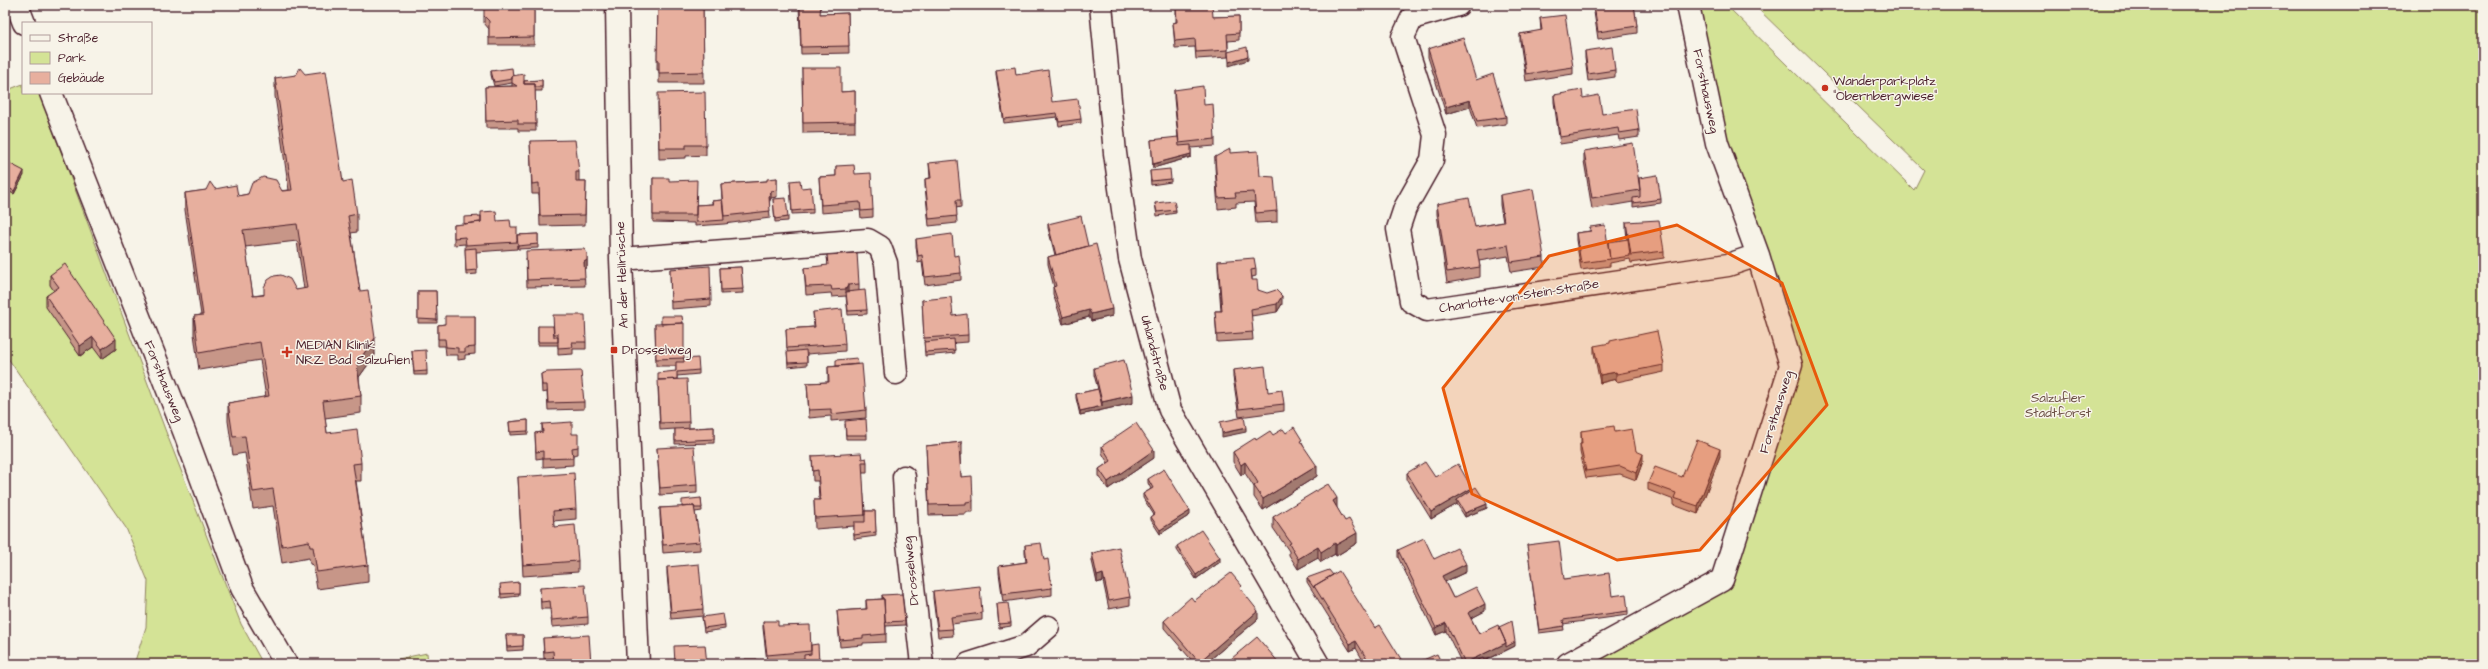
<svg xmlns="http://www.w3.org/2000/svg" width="2488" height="669" viewBox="0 0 2488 669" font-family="'Architects Daughter',sans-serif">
<rect width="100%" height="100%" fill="#f7f3e8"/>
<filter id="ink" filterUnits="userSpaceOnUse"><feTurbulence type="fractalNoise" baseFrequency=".025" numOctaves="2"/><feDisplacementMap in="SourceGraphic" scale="8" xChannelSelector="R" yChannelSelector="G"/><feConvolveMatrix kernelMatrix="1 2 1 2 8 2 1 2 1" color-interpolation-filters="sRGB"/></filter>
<g filter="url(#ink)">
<path fill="#d4e396" stroke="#8f8160" d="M1698,5H1726L1914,190L1924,170L1754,5H2483V664H1585L1726,585L1797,370L1768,253L1728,142Z
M23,84V93H39L166,432L241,624L263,664H134L146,627L148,581L126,528L5,354V91Z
M427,653L428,664H374Z"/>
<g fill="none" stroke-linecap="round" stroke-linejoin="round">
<defs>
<path id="minor" d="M17,5L24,23
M617,5L621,259L638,664
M1101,5L1115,153L1130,259L1170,410L1318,664
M1458,5L1412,18L1403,37L1435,135L1432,160L1405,208L1398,229L1411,301L1427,310L1728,265L1758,255
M51,93L184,431L242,588L286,664
M621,259L868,240L880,247L886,263L896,373
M904,477L907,534L922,664
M969,664L1026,646L1048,627
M1568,664L1722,580L1791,365L1758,255L1717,143L1688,5"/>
</defs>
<use href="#minor" stroke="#4a1f2b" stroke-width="25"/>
<use href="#minor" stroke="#f7f3e8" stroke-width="22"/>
</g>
<path fill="#c79688" stroke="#4a1f2b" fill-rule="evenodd" d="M534,5V45H489V29L484,23V16L505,6Z
M658,5H703L704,83H659V70H657Z
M799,5L821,14L848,13L849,53L801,54Z
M979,5H992L980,8Z
M1593,5H1634L1637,26V33L1598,39Z
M1176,6L1213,17L1239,16V40L1228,41V57L1196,59L1195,47L1175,48L1173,23L1176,22Z
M1540,18L1573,67V74L1526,81L1520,41V34L1541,31Z
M1428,49L1476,80L1506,117V124L1477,128L1470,107L1446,114L1428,57Z
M1585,51L1615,70V77L1588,81L1585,58Z
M802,68L841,92L855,91V132L803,133Z
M996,70L1016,75L1052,102L1081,119V123L1059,126L1057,117L1004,123L996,74Z
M491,71L513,76L524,81L542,80V91H535L536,131H518V128H486L485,87L512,86V83L494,86L491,75Z
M275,78L343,182L357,214V232L351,233L360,291L375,355L359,377L361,396V413L325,418L327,433L361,463V481H356L368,565V582L317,589L313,565L310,564L309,558L282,563L273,506L253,509L245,453L233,455L228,421V403L266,397L260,360L199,370L194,334V316L201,315L185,210V193L215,189L238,196L248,194L289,190L275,96ZM297,241L304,289L253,296L245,247Z
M1174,90L1204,105L1215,139V146L1191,148V157L1153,168L1151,140L1178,138L1174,98Z
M1554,95L1583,98L1602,114L1639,130V137L1619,140L1618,135L1560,144L1554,102Z
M658,103L706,145V155L686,156V158L659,159Z
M530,141L579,172V181H586L585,225L540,226L539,194H532Z
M1584,151L1639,178L1661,199V203L1633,207V202L1592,209L1584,161Z
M1230,153L1260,176L1277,211V222L1256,223L1254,202L1236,203V207L1218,209L1215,167V157Z
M5,161L24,175L14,194L5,190Z
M929,163L961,200V207L956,208L957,223L929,226L925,186V179L930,178Z
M836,166L855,174L873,210V217L861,218L860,210L821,213L819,177L836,176Z
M1150,171L1171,179V182L1151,185Z
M653,178L669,181L696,205L712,204V201L722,200L721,184L767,181L777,178V197L771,198L769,202L770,218L724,224L695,226V223L653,222Z
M790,184L801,188L813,209V213L792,214Z
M1500,195L1544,257V267L1511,272L1508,256L1479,261L1480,267V277L1447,283L1437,214V204L1475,227L1503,222L1500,205Z
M773,199L788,217V221L775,222Z
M1155,203L1176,210V213L1157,216Z
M497,221L511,227L517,235L538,234V248L518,249L517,245V249L476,252L477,274L466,275L465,244L454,245V225Z
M1626,222L1664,251V258L1631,263L1630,259L1610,263V266L1581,270L1576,240V233L1590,231V227L1608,242L1627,239L1626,229Z
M1048,224L1088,246L1112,316L1091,321L1089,317L1063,324L1053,294V287H1054L1048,264V257L1055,255L1048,228Z
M916,239L954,256L961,273V280L925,285L922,262L918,263L916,246Z
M587,253V267L584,269L585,286L527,287L526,258Z
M827,255L859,284V291L867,310V314L848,315L846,296L832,297L831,293L806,295L804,268L828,266Z
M1218,261L1256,269V276L1252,277V280L1258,290L1282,304L1277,312L1251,316L1253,340L1217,342L1215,311H1221L1218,269Z
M741,267L743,293L721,294L720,268Z
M670,269L711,299V306L671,309Z
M50,275L116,349L102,359L93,347L80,356L46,307V296L54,291L50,285Z
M418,291H436L437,323H418Z
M922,300L953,316L968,335V342L954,343L955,353L925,356Z
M813,312L845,344V351L807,354V365L788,367L786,329L814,327Z
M475,316V354L465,355V359L458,360V355H446L445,346H438V325L445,324Z
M655,324L684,359L699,370V374L677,376V379L689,422V428L714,427V443L675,444V429L660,430L658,387L676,371V366H656Z
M538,326L586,342V349H573V354L558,355V345H538Z
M1594,346L1664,365V372L1617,382L1616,379L1600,383L1594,353Z
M412,351L427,371V375H414Z
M858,364L866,410V418L831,421V416L809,418L807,383L828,382V367Z
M1094,368L1133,403L1080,415L1076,398V394L1098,389L1094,375Z
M1233,370L1268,392L1284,404V411L1239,417L1233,377Z
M541,374L584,402V409L548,410L547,392L542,393Z
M528,420V434L510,435L509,422Z
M542,424L572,434L578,447V454L573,455V465L543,467V458L536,459L535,433L542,432Z
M845,424L867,435V439H846Z
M1581,431L1615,432L1636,451L1643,461L1636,480L1620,474L1586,478L1580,452V444H1581Z
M1286,433L1302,443L1317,476L1263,510L1254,497V487L1245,473L1241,475L1233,462V452L1256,440Z
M962,442V455H960L961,477L973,501V512H966V514L929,515L926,446Z
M1102,446L1154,458L1108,489L1099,476V469L1108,463L1102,453Z
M657,448L697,485V493L660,495Z
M812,456L862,459L867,462V473H862L865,511H875L876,536L854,539V526L815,529L814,500H819L818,481H813Z
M1720,456L1698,514L1674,505V500L1648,490V483L1682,477Z
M1407,473L1435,477L1472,490L1487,508L1465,517L1457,504L1431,519L1407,480Z
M518,477L576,509V519L553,521L554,527L578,561V572L523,576Z
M1148,479L1190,515L1160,534L1151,520V517L1154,515L1143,498V494L1151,489L1148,483Z
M701,498L702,511L695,512L700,542V550L663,553L660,516V508L682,507Z
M1337,508L1357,543L1336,556L1335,554L1321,562L1318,558L1298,569L1289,555V551L1273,528V517Z
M1025,545L1044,560L1052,588V595L1003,602L999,573V566L1026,562L1025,553Z
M1527,545L1564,579L1612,596L1628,611V615L1563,624L1564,630L1539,633Z
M1177,546L1220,562L1196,579L1177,550Z
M1398,550L1434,559L1466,572L1445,582L1453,598L1485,611L1471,618L1479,634L1499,627L1515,646L1485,661L1486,664H1462L1446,631L1436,635L1398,557Z
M1092,553L1130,597V605L1109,609L1103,581L1097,583L1092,561Z
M667,567L703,609V616L671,619L667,574Z
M1333,575L1375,628L1404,664H1365L1356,648L1350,651L1307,582V578Z
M519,582V596L501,598L500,587Z
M540,588L588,617V624L552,627L550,609H541Z
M1242,590L1258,619L1205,664H1195L1164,628V621L1194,601Z
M933,591L982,613V620L952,624L953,636L938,637L933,598Z
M882,595L905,621V625L886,626V642L863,643V645L840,647L837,611L866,609V600L882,599Z
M997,604L1011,623V626L999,628Z
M702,617L725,625V629L704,632Z
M763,621L778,626L811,645L819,664L804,659L767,662L763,628Z
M506,635H523V650L507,651Z
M543,638L591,664H554L553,658L544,659Z
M1231,659L1280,664H1231Z"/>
<path fill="#a27a6f" stroke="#4a1f2b" d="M1136,5H1148L1136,8Z
M1248,56V60L1229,66V62Z
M1470,100V107L1446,114V107Z
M1191,154V157L1153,168V164Z
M24,171V175L14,194V191Z
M771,191V198L769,203V196Z
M587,260V267L584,269V262Z
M848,285V292L846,293V289Z
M1282,296V304L1277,312V304Z
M1112,309V316L1091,321V314Z
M1089,310V317L1063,324V317Z
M93,337V347L80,356V346Z
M375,338V355L357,380V363Z
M116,339V349L102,359V349Z
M1616,372V379L1600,383V375Z
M1133,395V403L1080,415V411L1102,406V402Z
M1246,428V432L1222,437V433Z
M1720,449V456L1698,514V506Z
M1154,450V458L1108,489V482Z
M1643,454V461L1636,480V473Z
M1245,462V473L1241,475V465Z
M1317,466V476L1263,510V499Z
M1472,488V495L1457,500V504L1431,519V512Z
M1337,498V509L1333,501Z
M1487,504V508L1465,517V513Z
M1190,511V515L1160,534V530Z
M1357,533V543L1336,556V545Z
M1335,543V554L1321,562V552Z
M1318,547V558L1298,569V559Z
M1220,558V562L1196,579V575Z
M1466,564V572L1442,583V576Z
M1103,574V581L1097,583V576Z
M1485,604V611L1468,620V613Z
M1258,611V619L1205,664H1199V662Z
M1446,623V631L1436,635V628Z
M1356,641V648L1350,651V644Z
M1515,642V646L1478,664H1465V663L1506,643Z"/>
<path fill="#e7af9e" stroke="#4a1f2b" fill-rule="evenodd" d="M489,5H503L505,6L534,5V37L489,38V21L484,16V8Z
M658,5H703L704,72L659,73V60L657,59Z
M800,5H821L820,14L848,13L849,46L801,47Z
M1192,5H1212L1213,17L1239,16V33L1227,34L1228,50L1196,52L1195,39L1175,41L1173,23L1177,22L1176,6Z
M1594,5H1634L1637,26L1598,32Z
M1565,15L1573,67L1526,74L1520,34L1542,30L1540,18Z
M1463,38L1476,80L1493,74L1506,117L1477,121L1470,100L1446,107L1428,49Z
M1247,47L1248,56L1229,62L1228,52Z
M1612,47L1615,70L1588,74L1585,51Z
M1015,67L1016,75L1048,70L1052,102L1078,99L1081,119L1059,122L1057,113L1004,119L996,70Z
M300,68L305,74L326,71L343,182L352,180L357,214L348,216L360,291L368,290L375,338L357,363L361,396L323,401L327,433L357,429L361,463L353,464L368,565L317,572L313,547H310L309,541L282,546L273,489L253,492L245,436L233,437L228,403L269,396L260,342L199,353L194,316L203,315L185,193L206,190L210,182L215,189L236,185L238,196L248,194L252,183L263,177L276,180L282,191L292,190L275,78L296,75ZM297,224L307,288L296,290L290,279L281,275L274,276L268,280L264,287V295L253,296L243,230Z
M512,68L513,76H512V79L494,82L491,71Z
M802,68H841V92L855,91V122L803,123Z
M524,74V84H535L536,124H518V120L486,121L485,87L517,86L512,83V76Z
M542,80V87H535V84H524V81Z
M1203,86L1204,105L1213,104L1215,139L1179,143L1174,90Z
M1582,90L1583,98L1599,95L1602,114L1636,109L1639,130L1619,133L1618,128L1560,137L1554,95Z
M705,92L706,145H686V148H659L658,93Z
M1178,137L1179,146L1191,145V154L1153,164L1151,140Z
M575,140L579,172H576V181H586L585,215L540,216L539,183L532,184L530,141Z
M1633,143L1640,190L1592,198L1584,151Z
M1230,149V153L1258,151L1260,176L1274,177L1277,211L1256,213L1254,192L1235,193L1236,197L1218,198L1215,157Z
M957,160L961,200H956L957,216L929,219L925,179L931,178L929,163Z
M5,161L24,171L14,191L5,186Z
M854,165L855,174L871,173L873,210L861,211L860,202L821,205L819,177L836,176V166Z
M1170,169L1171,179L1151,181L1150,171Z
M1657,175L1661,199L1633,203V198L1640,197V190L1639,178Z
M653,178H669V181L697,180L696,215H653Z
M777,178V190L771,191L769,196L770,211L724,216L721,184L767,181V179Z
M800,180L801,188L811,187L813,209L792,211L790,181Z
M1533,189L1544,257L1511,262L1508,245L1477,250L1480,267L1447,272L1437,204L1469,198L1475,227L1504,222L1500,195Z
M786,198L788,217L775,219L773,199Z
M722,200L724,220L696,222V205L713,204L712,201Z
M1174,201L1176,210L1157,212L1155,203Z
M496,211L497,221L510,220L511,227H517V242L466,245L465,237L454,238V225L481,222V212Z
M481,216V222L464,224V217Z
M1081,216L1088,246L1056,255L1048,224Z
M1659,220L1664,251L1631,255L1626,222Z
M1605,225L1610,259L1581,263L1576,233L1591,231L1590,227Z
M538,234V244L518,246L517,235Z
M952,234L954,256L959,255L961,273L925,277L922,255L918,256L916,239Z
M1628,239L1630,256L1610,259L1608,242Z
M1096,244L1112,309L1091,314L1089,310L1063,317L1053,287L1056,286L1048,257Z
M476,248L477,270L466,271L465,249Z
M584,249L587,253V260L584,262L585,278L527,280L526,251Z
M857,253L859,284L848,285L846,289L832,290L831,286L806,287L804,268L828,265L827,255Z
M1254,258L1256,269L1251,270L1252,280H1257L1258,290L1267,293L1276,290L1282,296L1277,304L1251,309L1253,332L1217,335L1215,311H1222L1218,261Z
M65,264L116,339L102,349L93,337L80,346L46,296L59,287L50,275Z
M710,266L711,299L671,302L670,269Z
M741,267L743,289L721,290L720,268Z
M865,290L867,310L848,311L846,292Z
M418,291H436L437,320L418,319Z
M951,297L953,316L967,314L968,335L924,338L922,300Z
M842,309L845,344L787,348L786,329L815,327L813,312Z
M553,315H585L586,342H572L573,347L558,348V334H554Z
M445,316H475V347L465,348V352H458V348L446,347L445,339H438V325L445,324Z
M661,316H682L683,323L661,324Z
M684,323V358L656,359L655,324Z
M538,326H553L554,337H558V342H538Z
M1657,331L1664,365L1617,374L1616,372L1600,375L1594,346L1610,343V341Z
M954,339L955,350L925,352L924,342Z
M426,350L427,371L414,372L412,351Z
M806,350L807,362L788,363L787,352Z
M698,358L699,370L677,372V379L658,380V373L676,371V362H684V359Z
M857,358L858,364L836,366V360Z
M1124,360L1133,395L1102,402L1094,368Z
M862,364L866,410L831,414V409L809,410L807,383L829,382L828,367Z
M1265,366L1268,392L1282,390L1284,404L1239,409L1233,370Z
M581,371L584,402L548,403L547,385H542L541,374L547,372Z
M687,379L689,422L660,423L658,380Z
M1098,389L1102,406L1080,411L1076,394Z
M1244,417L1246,428L1222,433L1220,422Z
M866,419L867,435H846L845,421Z
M528,420V431L510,432L509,422Z
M572,422V434H578V447L572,448L573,458L543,459V451L536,452L535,433L543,432L542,424Z
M1136,423L1154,450L1108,482L1099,469L1111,461L1102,446Z
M1614,426L1615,432L1632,429L1636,451L1643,454L1636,473L1620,466L1586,471L1580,444H1582L1581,431Z
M714,427V439L675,441V429Z
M1294,427L1302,440L1300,441L1317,466L1263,499L1254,486L1258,483L1252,473L1245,462L1241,465L1233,452L1255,438L1256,440L1270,431L1273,435L1283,429L1286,433Z
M1697,440L1720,449L1698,506L1674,498L1676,493L1648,483L1655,467L1682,477Z
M962,442V444L959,445L961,477L972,476L973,501L966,502V504L929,505L926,446Z
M694,446L697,485L660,488L657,448Z
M861,453L862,459L866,458L867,462H862L865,515L815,518L814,500H820L818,470L813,471L812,456Z
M1425,462L1435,477L1458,464L1472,488L1431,512L1407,473Z
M1164,469L1190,511L1160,530L1151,517L1155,514L1143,494L1153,488L1148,479Z
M574,473L576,509L553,511L554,527L575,525L578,561L523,565L518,477Z
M1328,484L1337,498L1333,501L1345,521L1349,519L1357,533L1336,545L1335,543L1321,552L1318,547L1298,559L1289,544L1291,543L1273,517Z
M1476,487L1487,504L1465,513L1457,500Z
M701,498L702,508H695L694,506L682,507V500Z
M694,506L700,542L663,545L660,508Z
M865,511H875L876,532L854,535V522H865Z
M1201,530L1220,558L1196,575L1177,546Z
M1424,538L1434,559L1457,548L1466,564L1442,576L1453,598L1476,587L1485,604L1468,613L1479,634L1498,625L1506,643L1465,663L1446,623L1436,628L1398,550Z
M1559,541L1564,579L1609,573L1612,596L1626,594L1628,611L1563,620L1564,626L1539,630L1527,545Z
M1041,543L1044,560L1048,559L1052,588L1003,594L999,566L1027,562L1025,545Z
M1119,547L1130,597L1109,601L1103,574L1097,576L1092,553Z
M699,564L703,609L671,612L667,567Z
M1329,570L1333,575L1314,586V588L1307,578Z
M1339,571L1375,628L1380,625L1404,664H1370L1356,641L1350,644L1314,586Z
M1231,573L1242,586L1240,588L1258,611L1199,662L1164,621L1191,597L1194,601Z
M519,582V593L501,594L500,584Z
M585,585L588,617L552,620L550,601L541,602L540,588Z
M980,586L982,613L951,617L953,629L938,630L933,591Z
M902,594L905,621L885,622L884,599H883L882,595Z
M884,599L886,634L863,636V638L840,640L837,611L867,609L866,600Z
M1008,603L1011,623L999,624L997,604Z
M723,614L725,625L704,628L702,617Z
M763,621H778V626L810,625L811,651L767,655Z
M1512,621L1515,642L1506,647V643L1499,627Z
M506,635H523V646L507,647Z
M589,635L591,664H554L553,651L544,652L543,638Z
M1257,637L1280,664H1236L1231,659Z
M818,644L819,664H804V655L811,654V645Z
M705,645L707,664H675L674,646Z
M1437,654L1442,664H1423L1421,661Z
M1483,658L1486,664H1470Z
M745,659H757V664H745Z
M1131,659L1133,664H1119Z"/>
</g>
<path fill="#e8590c" fill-opacity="0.2" stroke="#e8590c" stroke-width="3" stroke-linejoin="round" d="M1677,225L1782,283L1827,405L1700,550L1617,560L1472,494L1443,388L1549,256Z"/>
<g fill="#c8321e" stroke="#f7f3e8" stroke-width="1.5">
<circle cx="1825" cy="88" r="4"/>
<rect x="610" y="346" width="8" height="8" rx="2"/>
<path d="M285 346h4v4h4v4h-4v4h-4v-4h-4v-4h4z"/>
</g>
<g text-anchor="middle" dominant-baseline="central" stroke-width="3" stroke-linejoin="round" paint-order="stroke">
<g font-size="13" fill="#4a1f2b" stroke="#f7f3e8" text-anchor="start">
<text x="1833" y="81">Wanderparkplatz<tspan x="1833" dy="15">"Obernbergwiese"</tspan></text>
<text x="296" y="345">MEDIAN Klinik<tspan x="296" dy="15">NRZ Bad Salzuflen</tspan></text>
<text x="622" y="350">Drosselweg</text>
</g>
<g font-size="13" fill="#4a1f2b" stroke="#f7f3e8">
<text transform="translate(1706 91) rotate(78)">Forsthausweg</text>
<text transform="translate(622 275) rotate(-92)">An der Hellrüsche</text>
<text transform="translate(1519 296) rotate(-9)">Charlotte-von-Stein-Straße</text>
<text transform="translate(1155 353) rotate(75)">Uhlandstraße</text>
<text transform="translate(164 381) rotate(68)">Forsthausweg</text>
<text transform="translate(1776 412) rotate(-73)">Forsthausweg</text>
<text transform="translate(911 571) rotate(-96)">Drosselweg</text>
</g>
<g font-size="13" fill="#6c5046" stroke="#f7f3e8">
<text x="2058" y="398">Salzufler<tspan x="2058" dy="15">Stadtforst</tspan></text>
</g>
</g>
<rect width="2488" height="669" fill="none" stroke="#f7f3e8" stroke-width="20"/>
<rect x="10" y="10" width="2468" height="649" fill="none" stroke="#4a1f2b" stroke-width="1.5" filter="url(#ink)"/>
<rect x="22" y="22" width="130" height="72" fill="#f7f3e8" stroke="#b29e9c"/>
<rect x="30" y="35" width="20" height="6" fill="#f7f3e8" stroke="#b29e9c"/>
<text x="58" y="42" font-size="12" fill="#4a1f2b">Straße</text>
<rect x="30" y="52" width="20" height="12" fill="#d4e396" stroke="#b29e9c"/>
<text x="58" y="62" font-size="12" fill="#4a1f2b">Park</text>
<rect x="30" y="72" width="20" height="12" fill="#e7af9e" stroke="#b29e9c"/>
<text x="58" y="82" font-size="12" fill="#4a1f2b">Gebäude</text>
</svg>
